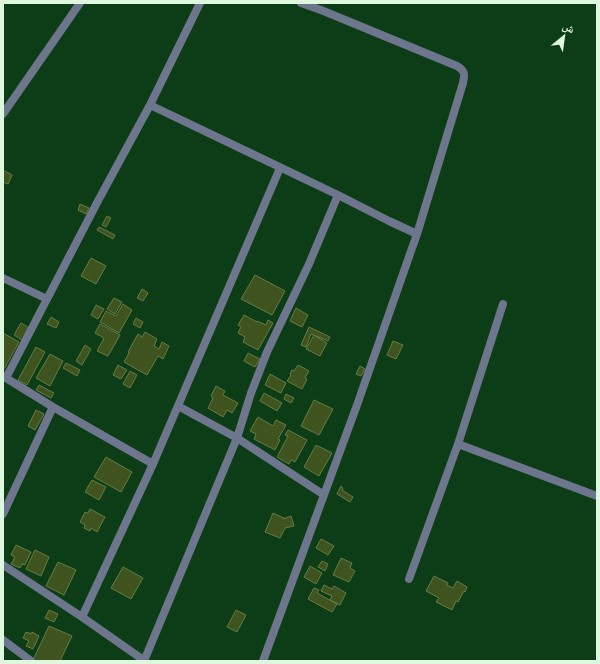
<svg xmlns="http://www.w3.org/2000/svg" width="600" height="664" viewBox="0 0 600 664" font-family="Barlow,'Noto Naskh Arabic',sans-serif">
<rect width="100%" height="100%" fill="#0c3d17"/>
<path fill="#3f531e" stroke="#667c46" d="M3,170L12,175L8,184L3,182Z
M80,204L89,208L86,214L78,210Z
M107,216L111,218L106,227L102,225Z
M99,227L115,235L113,239L97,230Z
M91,258L106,266L96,284L81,276Z
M255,275L285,291L272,315L241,299Z
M142,289L148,293L143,301L137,298Z
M114,298L122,302L115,314L107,309Z
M123,304L132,310L119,333L100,322L106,311L116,316Z
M96,305L104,309L98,319L91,315Z
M296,308L308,315L302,327L290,321Z
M244,315L257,322V321L266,325L268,320L273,323L258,350L243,342L245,337L238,333L241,327L238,325Z
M51,317L59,322L56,328L47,324Z
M136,318L143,322L140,328L133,324Z
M21,323L29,328L22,340L14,335Z
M100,324L120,335L108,356L97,351L104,338L95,333Z
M309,327L330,337L328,341L311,334L306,347L301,345Z
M145,332L157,339L154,346L159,349L162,342L169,346L163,359L158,356L147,375L124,362L129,353L128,352L138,334L142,337Z
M3,333L19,342L4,369H3Z
M314,335L327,343L320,356L306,349Z
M393,341L403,345L396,359L387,355Z
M85,345L91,349L82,365L76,361Z
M36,347L45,352L27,385L18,380Z
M248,353L260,359L255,367L244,361Z
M50,354L63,361L50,386L36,378Z
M66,363L80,370L77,376L63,368Z
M118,365L127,370L121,379L113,375Z
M298,365L309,371L305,378L307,379L302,389L287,381L291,375L290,374L292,370L294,371Z
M360,366L365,369L361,376L356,374Z
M130,371L137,375L130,388L123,384Z
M270,374L286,383L281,393L265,385Z
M39,385L54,393L51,398L36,390Z
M216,386L225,391L223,395L238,403L232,413L227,410L223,417L208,408L213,398L211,396Z
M264,393L282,403L277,411L260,401Z
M286,394L294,398L291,403L284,399Z
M314,400L333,409L319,435L301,426Z
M36,410L44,414L35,430L28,426Z
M258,417L273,426L276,420L286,425L278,439L280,440L275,450L254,439L256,434L250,431Z
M288,430L307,440L295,462L291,460L289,464L277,457L288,436L285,435Z
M316,445L332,453L319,476L304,467Z
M106,457L132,472L121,492L94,477Z
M92,480L106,487L99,500L85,492Z
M341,486L343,488L342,490L353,497L350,502L337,494Z
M90,509L105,517L97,532L91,528L90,531L84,528L85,525L80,522L85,512L88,513Z
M273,513L284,518L283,519L291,516L294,526L285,528L280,538L265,532Z
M321,539L334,546L328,555L316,548Z
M16,545L31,552L25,565L22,564L20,568L11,564L15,557L11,555Z
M35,550L49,557L41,576L26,569Z
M341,558L352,563L350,568L355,571L349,582L333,575Z
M322,561L328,564L325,571L318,567Z
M58,562L76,570L64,595L46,586Z
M310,566L322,573L316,584L304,577Z
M123,567L143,578L131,599L111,588Z
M434,576L448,583L447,585L453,588L457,581L467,587L465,592L464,591L458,602L456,601L452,610L436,602L439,598L426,591Z
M324,585L332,589L334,586L346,593L340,605L330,600L332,596L321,591Z
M314,588L319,590L317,593L337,604L332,612L308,599Z
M49,610L58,614L54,622L45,618Z
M236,610L246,615L237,632L227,627Z
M49,626L72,636L60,661H35L33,660Z
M26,632L32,634V632L39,636L33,649L26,646L29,641L23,638Z"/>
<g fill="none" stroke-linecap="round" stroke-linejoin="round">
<path stroke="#6d768d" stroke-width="8" d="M301,3L321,10L457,66C465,71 465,74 463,83L417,234
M150,105L338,195L389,221L417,234L357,405L263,661
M3,114L80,3
M3,278L47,299
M178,406L237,438L324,495
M458,444L597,496
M153,464L53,407L6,378L99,199L150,105L200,3
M3,514L53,407
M3,565L82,617L145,661
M409,579L458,444L503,304
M82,617L153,464L280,168
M3,640L31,661
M144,661L237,438L251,393L267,352L309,264L338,195"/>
</g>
<rect width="600" height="664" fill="none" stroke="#def7df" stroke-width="8"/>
<g transform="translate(564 36) rotate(29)" stroke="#0c3d17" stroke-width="3" paint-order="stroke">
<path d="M0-3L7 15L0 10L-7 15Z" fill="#def7df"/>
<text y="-6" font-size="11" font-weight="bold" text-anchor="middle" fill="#def7df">ش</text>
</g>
</svg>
